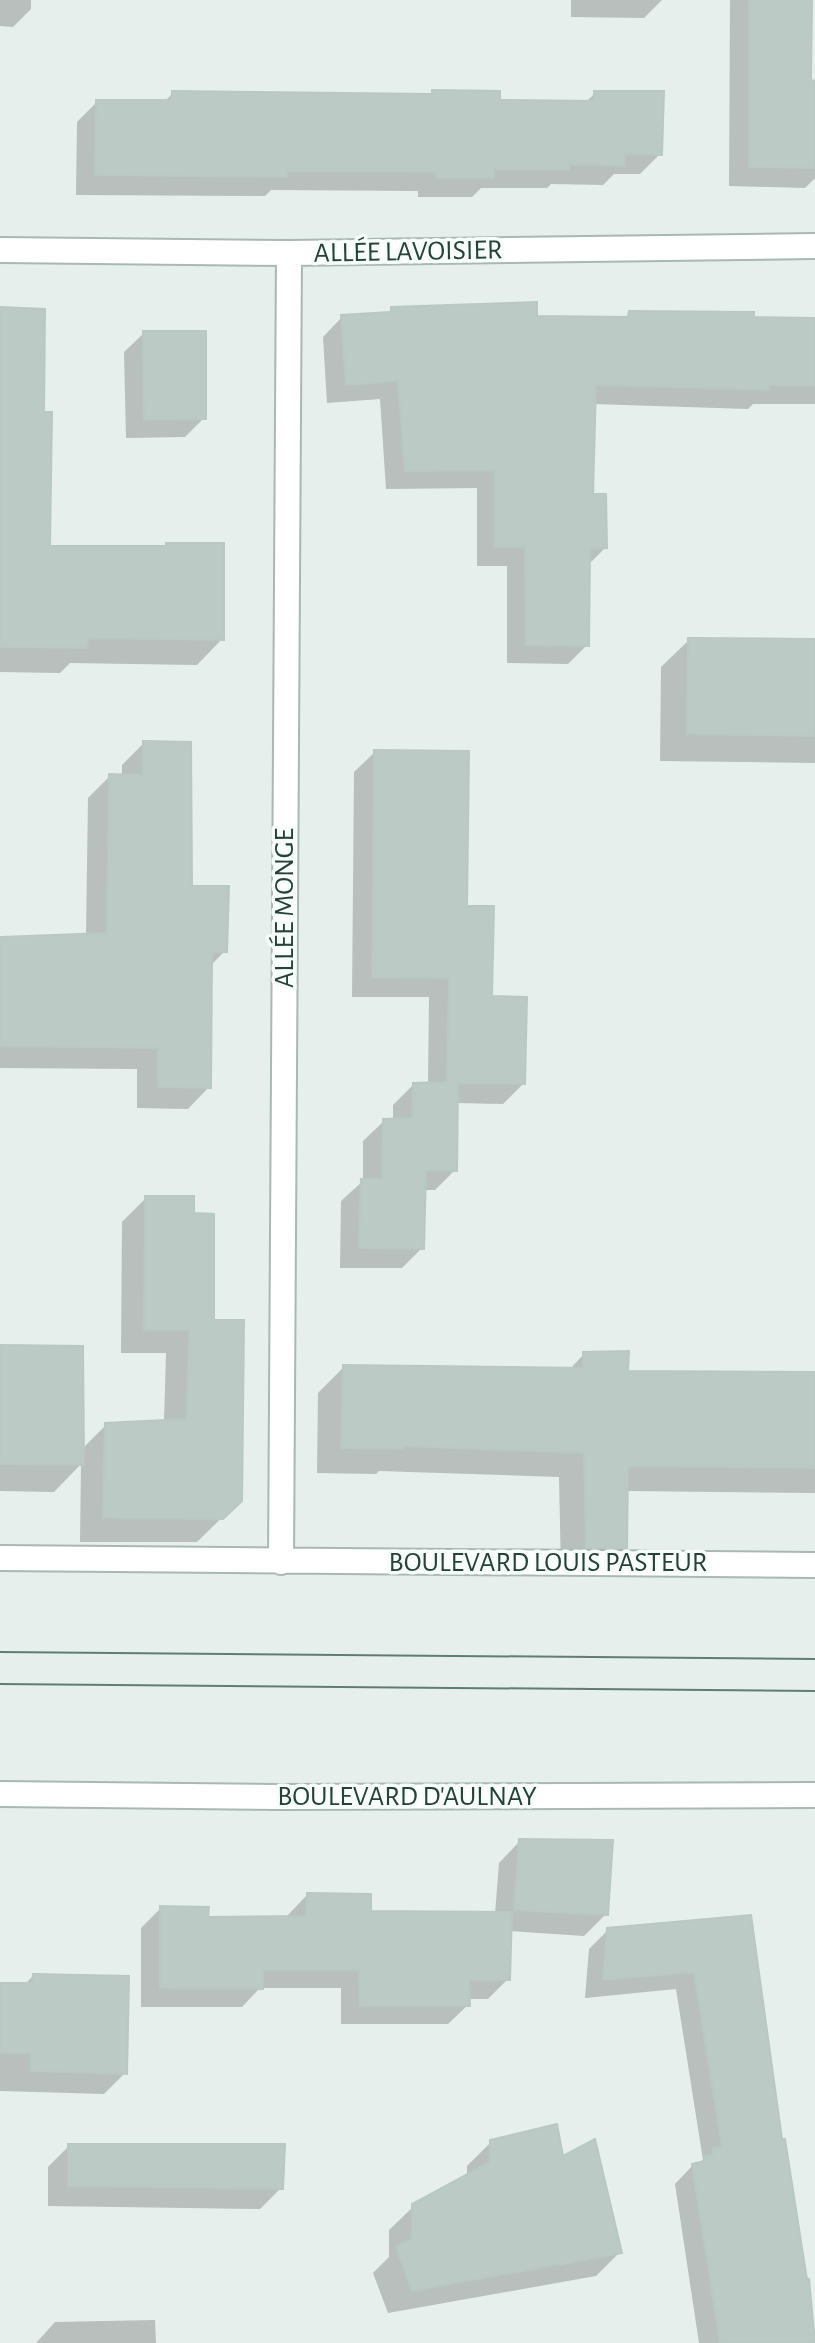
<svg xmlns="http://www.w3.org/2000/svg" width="815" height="2343" viewBox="0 0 815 2343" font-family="'Alegreya Sans',sans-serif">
<rect width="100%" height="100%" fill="#e6efeb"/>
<path fill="#0003" d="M0,0H31V9L13,27L0,26Z
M571,0H662L644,18L571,17Z
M730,0H810L809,82L815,83V178L805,188L729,186Z
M432,92L498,102L585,103L595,93L660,154L640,174H614L603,185L551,184L547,188H481L472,197H418V191L271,190L265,196L76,195L77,122L97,102H164L173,93L429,96Z
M0,309L42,414L48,548H163L167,545L222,639L197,665L70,663L60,673L0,672Z
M392,309L535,318L624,319L629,313L815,320V404H753L748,409L593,404L591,496L605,548L588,565L587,645L568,664L507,663V566H477V488L386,489L380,399L327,403L323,337L342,317L386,314Z
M144,333L204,418L185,437L126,438L124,352Z
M689,640L815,641V763L660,761L661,667Z
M144,743L190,888L225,951L210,966L209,1087L188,1109L137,1108V1069L0,1068V939L86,935L88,798L110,776H122V765Z
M375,752L465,908L490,998L523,1084L503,1104L456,1103L455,1170L435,1190H423L422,1248L402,1268H340L341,1201L363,1181V1141L384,1121H393V1105L413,1085L428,1084L429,997H352L354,772Z
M146,1198L192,1215L212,1322L240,1500L197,1542H80L81,1464L54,1492L0,1491V1347L82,1449L106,1425L164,1422L166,1353H121L122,1222Z
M584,1354L626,1373L815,1374V1493L626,1491L625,1548L600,1573H561L559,1477L379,1471L376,1474L317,1473L318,1393L344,1367L569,1370Z
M520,1841L606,1914L584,1936L509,1931L508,1979L488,1999H468V2005L448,2024H341V1988H260L242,2007H141V1928L161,1908L206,1919H288V1915L307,1895L369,1913L495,1914L499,1863Z
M749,1917L781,2141L805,2282L807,2281L815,2343H699L675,2184L693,2165L703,2160L676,1989L585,1998L589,1949L608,1930Z
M33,1976L125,2073L104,2094L0,2091V1985H24Z
M491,2142L562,2160L620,2252L596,2276L388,2313L373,2273L389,2257V2230L414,2206L467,2177V2166Z
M69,2146L281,2188L260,2209L48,2206V2167Z
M155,2320L156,2343H36L55,2322Z"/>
<path fill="#bbcac4" stroke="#b8c9c2" stroke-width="2" d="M749,0H812L811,80L815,81V168L749,167Z
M432,90L500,91V100L594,101V91H664L662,155L625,154L624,166L569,164V169H494V178H437V172L287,171V177L95,175L96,100H172V91L432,94Z
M537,302V316L628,317L629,311L754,312V317L815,318V385H769V390L596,385L593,494H606L607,548L590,549L589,646L526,645L525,547H495V470L405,471L398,381L346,385L341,315L391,312V307Z
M0,307L45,309L44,412H52L50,546H166V543H224V640L88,638L87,648L0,647Z
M143,331H206V419L144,420Z
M688,638L815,639V736L687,734Z
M143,741L191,742L192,886H229L227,952H212L211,1088L158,1087V1048L0,1046V937L107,933L109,774L143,775Z
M374,750L469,751L467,906H494L492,996L527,997L525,1084L458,1083L457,1171L426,1170L424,1249L359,1248L361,1179H382L383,1119L412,1118L413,1083L447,1082L449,978L372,977Z
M145,1196H194V1213L214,1214V1320H244L242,1501L223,1519L103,1518L105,1423L187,1419L189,1330H144Z
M0,1345L83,1346L84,1465L0,1464Z
M629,1351L628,1371L815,1372V1468L628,1466L627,1548H586L584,1453L403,1446V1449L341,1448L343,1365L583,1368V1352Z
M519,1839L613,1840L608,1915L514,1910Z
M307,1893L371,1894V1911L512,1912L510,1980H469L470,2006H360L359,1970H263V1989L160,1988V1906L209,1907L208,1917L306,1916Z
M751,1915L782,2139H785L807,2280L809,2279L815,2343H720L692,2164L705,2161L704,2156L713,2155V2148L722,2147L694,1972L603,1980L607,1928Z
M33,1974L129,1976L127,2074L31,2071V2053H0V1983H32Z
M557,2124L563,2156L595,2139L622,2253L412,2291L396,2247L412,2239V2204L490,2162V2140Z
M68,2144H285L283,2189L68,2186Z"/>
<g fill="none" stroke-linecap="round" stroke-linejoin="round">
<defs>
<path id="street" d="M0,250L289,253L815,246
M0,1558L815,1565
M281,1562L289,253
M0,1794L278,1797L815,1795"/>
</defs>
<use href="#street" stroke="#a8b8b2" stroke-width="28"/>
<use href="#street" stroke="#fff" stroke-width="24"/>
<path stroke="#5f7d75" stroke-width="2" d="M0,1652L815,1659
M0,1684L815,1691"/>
</g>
<g text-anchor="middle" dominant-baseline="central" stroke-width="7" stroke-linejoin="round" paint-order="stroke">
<g font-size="28" fill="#24423a" stroke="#f7fbf9">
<text transform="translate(408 252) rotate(-1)">ALLÉE LAVOISIER</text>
<text transform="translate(285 908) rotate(-90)">ALLÉE MONGE</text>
<text x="548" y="1563">BOULEVARD LOUIS PASTEUR</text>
<text x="407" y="1797">BOULEVARD D'AULNAY</text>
</g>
</g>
</svg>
